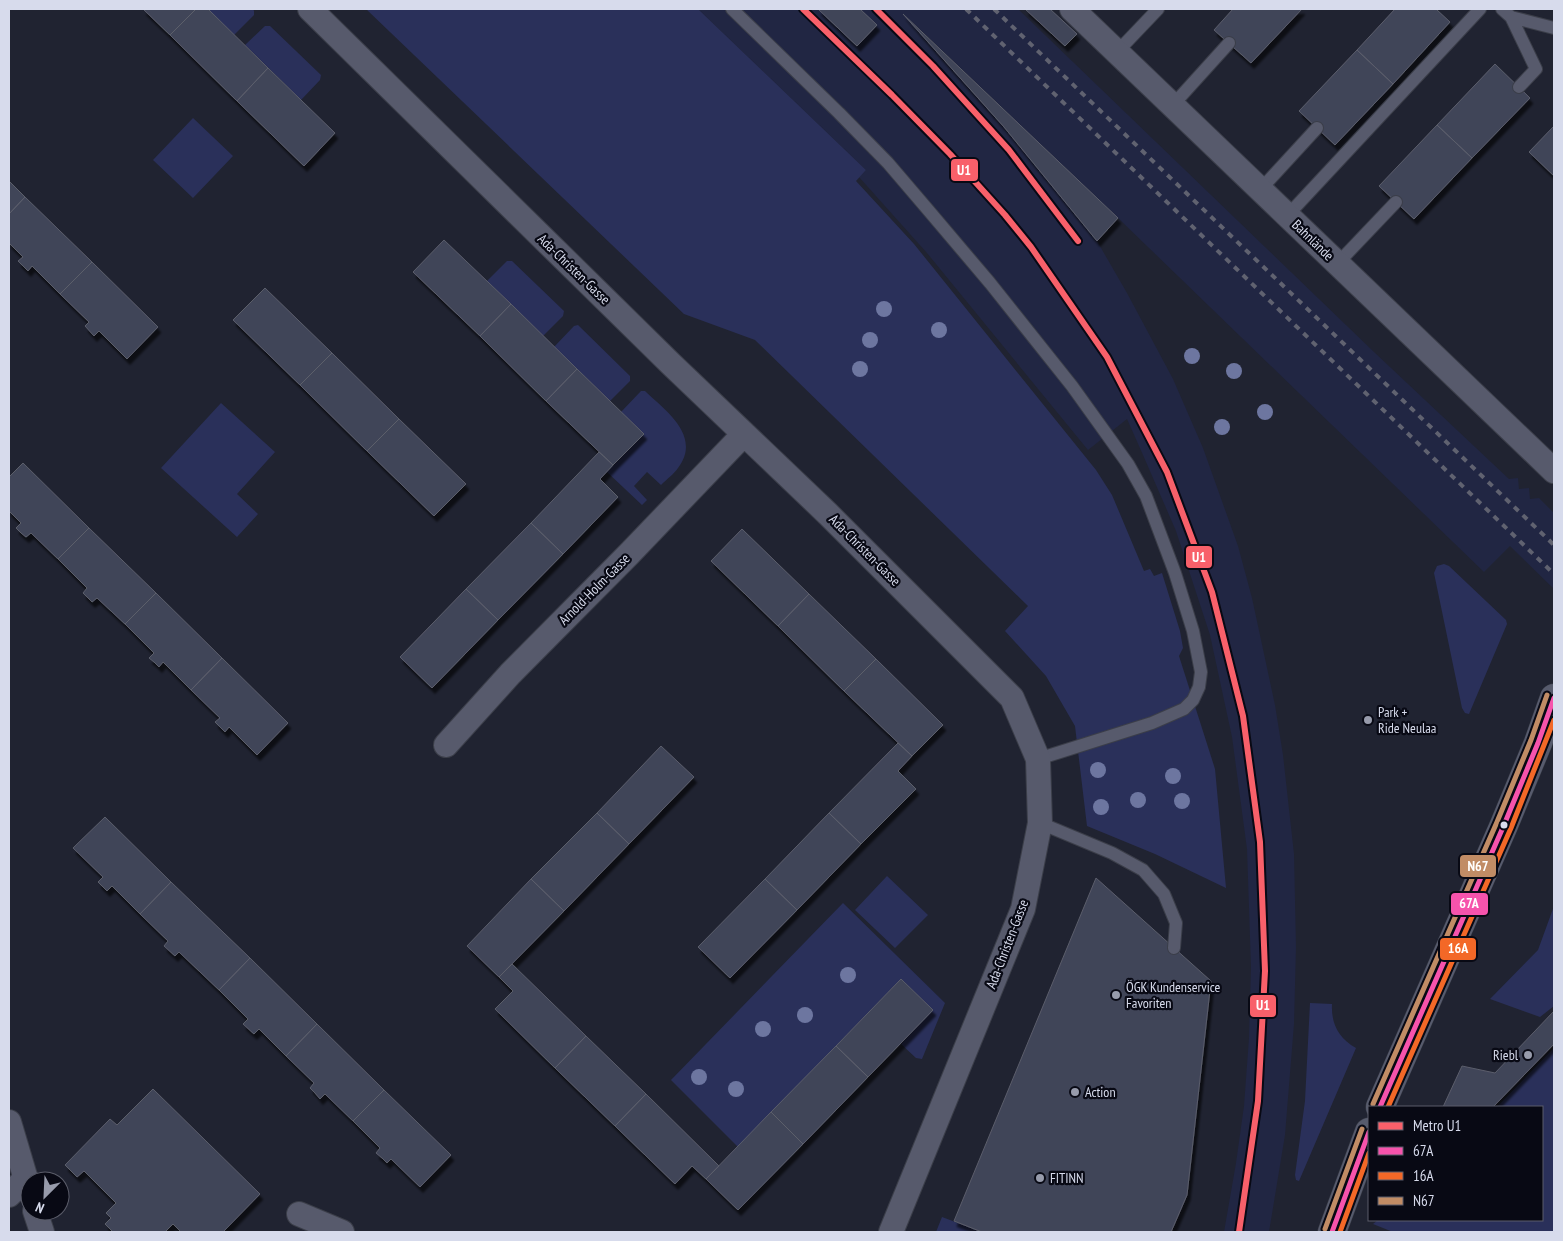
<svg xmlns="http://www.w3.org/2000/svg" width="1563" height="1241" viewBox="0 0 1563 1241" font-family="'PT Sans Narrow',sans-serif">
<defs>
<filter id="shadow"><feDropShadow dx="3" dy="5.5" stdDeviation="1" flood-color="#0009"/></filter>
</defs>
<rect width="100%" height="100%" fill="#202331"/>
<path fill="#212643" d="M698,9H1018L1374,352L1509,479L1518,478L1519,489L1529,488L1530,499L1539,498L1554,513V589L1510,546L1484,572L1118,218L911,21L1004,127L1097,241L1127,293L1173,379L1203,448L1238,546L1252,598L1275,705L1283,755L1294,854L1296,947L1294,1024L1285,1135L1269,1232H1224L1236,1163L1244,1106L1249,1038L1251,967L1247,849L1232,737L1210,635L1176,531L1143,455L1127,419L1088,450L927,253L859,177L866,170Z"/>
<path fill="#2a305a" d="M208,9H253L254,11V15L234,35Z
M366,9H698L866,170L856,181L914,244L1096,470L1112,495L1144,571L1150,569L1154,576L1162,573L1180,631L1183,648L1179,656L1215,769L1226,888L1155,854L1087,826L1075,726L1046,676L1005,631L1028,606L755,340L684,314Z
M265,26H270L321,75L320,80L301,100L245,45Z
M193,118L233,156L193,198L153,160Z
M507,261H512L564,311L563,316L543,336L487,281Z
M578,325L630,376V381L610,401L554,347L574,326Z
M641,391H645C666,411 702,436 678,468C674,474 667,479 661,485L647,472L634,486L647,500L642,505L607,472L644,434L621,412Z
M221,403L275,452L237,494L258,514L237,537L161,468Z
M1444,564L1449,566L1506,620L1507,624L1469,714L1465,713L1462,708L1434,573L1437,566Z
M887,876L928,915L895,948L855,910Z
M843,903L945,1003L922,1059L916,1058L901,1044L933,1010L901,979L738,1147L671,1080Z
M1554,906V1006L1540,1017L1490,999L1538,950Z
M1310,1003L1332,1004C1331,1023 1338,1038 1356,1048L1299,1181L1296,1180L1295,1175L1305,1101Z
M1554,1048V1232H1393L1373,1224L1378,1220H1542V1107H1497Z
M942,1217L982,1232H936Z"/>
<path fill="#414459" stroke="#5b5e6b" filter="url(#shadow)" d="M143,9H196L170,35Z
M196,9H208L268,68L237,101L170,35Z
M818,9H860L877,25L857,46Z
M1025,9H1050L1077,34L1065,46Z
M1233,9H1302L1251,63L1214,30Z
M1395,9H1436L1450,22L1393,84L1357,50Z
M903,14L1118,218L1097,241L1004,127Z
M1357,50L1393,84L1335,145L1299,111Z
M1495,64L1530,98L1472,158L1437,125Z
M268,68L335,133L304,166L237,101Z
M1437,125L1472,158L1414,219L1379,186Z
M1554,126V176L1529,152Z
M9,181L25,197L9,214Z
M25,197L92,262L60,294L32,266L28,271L18,261L23,257L9,243V214Z
M444,240L511,304L480,336L413,272Z
M92,262L158,327L127,359L99,331L94,336L85,326L89,322L60,294Z
M265,288L332,353L300,385L233,320Z
M511,304L577,369L546,401L480,336Z
M332,353L399,419L367,451L300,385Z
M577,369L644,434L613,465L546,401Z
M399,419L466,484L434,516L367,451Z
M599,452L613,465L600,479L618,497L563,554L531,523Z
M23,463L89,528L58,559L31,533L26,537L21,533L16,528L21,523L9,511V477Z
M531,523L563,554L498,620L466,589Z
M89,528L156,593L125,624L97,598L92,602L83,593L87,588L58,559Z
M742,529L809,594L778,626L711,561Z
M466,589L498,620L432,688L400,657Z
M156,593L222,658L191,690L163,662L159,667L154,662L149,658L154,653L125,624Z
M809,594L876,659L844,691L778,626Z
M222,658L288,723L257,755L229,727L225,732L215,722L220,718L191,690Z
M876,659L943,725L912,756L844,691Z
M898,743L912,756L898,771L916,789L861,844L829,813Z
M661,746L694,777L629,844L597,813Z
M597,813L629,844L564,911L531,879Z
M829,813L861,844L797,910L765,879Z
M105,817L171,882L140,914L112,886L107,891L98,882L103,877L73,848Z
M1096,878L1211,981L1187,1195L1171,1232H982L954,1221Z
M531,879L564,911L499,977L467,946Z
M765,879L797,910L730,978L698,947Z
M171,882L250,958L219,990L179,952L175,956L164,946L168,941L140,914Z
M250,958L317,1024L286,1056L259,1029L254,1034L243,1024L248,1019L219,990Z
M512,964L586,1036L555,1068L495,1009L513,991L499,977Z
M901,979L933,1010L868,1077L836,1046Z
M1554,1011V1044L1493,1107H1443L1462,1066L1495,1073Z
M317,1024L384,1090L353,1121L325,1094L320,1099L315,1093L310,1088L314,1083L286,1056Z
M586,1036L646,1094L615,1126L555,1068Z
M836,1046L868,1077L803,1144L771,1112Z
M153,1089L260,1194L223,1232H181L173,1224L165,1232H113L105,1224L111,1218L106,1213L116,1203L84,1171L77,1177L65,1165L110,1119L117,1125Z
M384,1090L451,1155L420,1187L391,1159L387,1163L382,1158L376,1153L380,1148L353,1121Z
M646,1094L719,1166L706,1179L692,1166L675,1184L615,1126Z
M771,1112L803,1144L738,1210L706,1179Z"/>
<g fill="none" stroke-linecap="round" stroke-linejoin="round">
<defs>
<path id="lane" d="M732,9L839,113L888,163L929,211L990,283L1072,386L1128,464L1146,496L1175,573L1193,631L1201,672L1199,687L1193,700L1184,709L1152,723L1038,759
M1502,9L1511,17L1536,69L1519,87
M1511,17L1554,28
M1117,52L1158,9
M1172,106L1229,43
M1260,190L1317,128
M1287,216L1480,9
M1337,264L1396,202
M1040,823L1112,853L1143,870L1164,894L1176,923L1174,948"/>
<path id="street" d="M310,9L671,364L828,514L1012,698L1038,759L1040,823L1023,909L891,1232
M1072,9L1554,471
M446,745L510,674L629,554L744,434
M9,1122L30,1193
M9,1195L26,1178
M35,1211L42,1232
M299,1214L342,1232"/>
<path id="primary" d="M1380,1107L1504,825L1538,743L1554,698
M1332,1232L1369,1132"/>
</defs>
<use href="#lane" stroke="#3b3e49" stroke-width="14"/>
<use href="#street" stroke="#3b3e49" stroke-width="26"/>
<use href="#primary" stroke="#3b3e49" stroke-width="29"/>
<use href="#lane" stroke="#575a6c" stroke-width="12"/>
<use href="#street" stroke="#575a6c" stroke-width="24"/>
<use href="#primary" stroke="#575b6d" stroke-width="28"/>
<path stroke="#606270" stroke-width="4" stroke-dasharray="6 6" stroke-linecap="butt" d="M966,9L1554,574
M994,9L1554,545"/>
<defs>
<path id="bus-1" d="M1380,1107L1504,825L1538,743L1554,698
M1332,1232L1369,1132"/>
<path id="bus-2" d="M1388,1107L1511,828L1554,720
M1340,1232L1369,1153"/>
<path id="bus-3" d="M1373,1104L1497,822L1531,740L1547,695
M1325,1229L1362,1129"/>
</defs>
<use href="#bus-1" stroke="#080914" stroke-width="9"/>
<use href="#bus-2" stroke="#080914" stroke-width="9"/>
<use href="#bus-3" stroke="#080914" stroke-width="9"/>
<use href="#bus-1" stroke="#f653ac" stroke-width="5"/>
<use href="#bus-2" stroke="#f36827" stroke-width="5"/>
<use href="#bus-3" stroke="#c18c65" stroke-width="5"/>
<defs>
<path id="metro-1" d="M803,9L892,95L950,154L1005,215L1031,247L1107,357L1167,472L1212,592L1243,716L1260,842L1265,971L1258,1101L1239,1232
M876,9L933,66L1009,150L1078,241"/>
</defs>
<use href="#metro-1" stroke="#080914" stroke-width="10"/>
<use href="#metro-1" stroke="#f8606a" stroke-width="6"/>
</g>
<g fill="#6d76a0">
<circle cx="884" cy="309" r="8"/>
<circle cx="939" cy="330" r="8"/>
<circle cx="870" cy="340" r="8"/>
<circle cx="1192" cy="356" r="8"/>
<circle cx="860" cy="369" r="8"/>
<circle cx="1234" cy="371" r="8"/>
<circle cx="1265" cy="412" r="8"/>
<circle cx="1222" cy="427" r="8"/>
<circle cx="1098" cy="770" r="8"/>
<circle cx="1173" cy="776" r="8"/>
<circle cx="1138" cy="800" r="8"/>
<circle cx="1182" cy="801" r="8"/>
<circle cx="1101" cy="807" r="8"/>
<circle cx="848" cy="975" r="8"/>
<circle cx="805" cy="1015" r="8"/>
<circle cx="763" cy="1029" r="8"/>
<circle cx="699" cy="1077" r="8"/>
<circle cx="736" cy="1089" r="8"/>
</g>
<g fill="#979bab" stroke="#080914" stroke-width="2">
<circle cx="1368" cy="720" r="5"/>
<circle cx="1116" cy="995" r="5"/>
<circle cx="1528" cy="1055" r="5"/>
<circle cx="1075" cy="1092" r="5"/>
<circle cx="1040" cy="1178" r="5"/>
</g>
<circle fill="#d7dbec" stroke="#080914" stroke-width="2" cx="1504" cy="825" r="4.5"/>
<g text-anchor="middle" dominant-baseline="central" stroke-width="4.5" stroke-linejoin="round" paint-order="stroke">
<g font-size="14" fill="#d7dbec" stroke="#080914">
<text transform="translate(1313 240) rotate(44)">Bahnlände</text>
<text transform="translate(574 269) rotate(44)">Ada-Christen-Gasse</text>
<text transform="translate(865 550) rotate(45)">Ada-Christen-Gasse</text>
<text transform="translate(594 589) rotate(-45)">Arnold-Holm-Gasse</text>
<text transform="translate(1007 944) rotate(-69)">Ada-Christen-Gasse</text>
</g>
<g font-size="14" fill="#d7dbec" stroke="#080914" text-anchor="start">
<text x="1378" y="712">Park +<tspan x="1378" dy="16">Ride Neulaa</tspan></text>
<text x="1126" y="987">ÖGK Kundenservice<tspan x="1126" dy="16">Favoriten</tspan></text>
<text x="1518" y="1055" text-anchor="end">Riebl</text>
<text x="1085" y="1092">Action</text>
<text x="1050" y="1178">FITINN</text>
</g>
</g>
<g stroke="#080914" stroke-width="2">
<rect x="950" y="158" width="29" height="24" rx="5" fill="#f8606a"/>
<rect x="1185" y="545" width="28" height="24" rx="5" fill="#f8606a"/>
<rect x="1459" y="854" width="38" height="24" rx="5" fill="#c18c65"/>
<rect x="1450" y="892" width="39" height="24" rx="5" fill="#f653ac"/>
<rect x="1439" y="937" width="38" height="24" rx="5" fill="#f36827"/>
<rect x="1249" y="994" width="28" height="24" rx="5" fill="#f8606a"/>
</g>
<g font-size="14" text-anchor="middle" font-weight="bold" fill="#fff">
<text x="964" y="175">U1</text>
<text x="1199" y="562">U1</text>
<text x="1478" y="871">N67</text>
<text x="1469" y="908">67A</text>
<text x="1458" y="953">16A</text>
<text x="1263" y="1010">U1</text>
</g>
<rect width="1563" height="1241" fill="none" stroke="#d7dbec" stroke-width="20"/>
<rect x="1368" y="1106" width="175" height="115" fill="#080914" stroke="#5b5d6a"/>
<rect x="1378" y="1122" width="25" height="8" fill="#f8606a" stroke="#5b5d6a"/>
<text x="1413" y="1131" font-size="15" fill="#d7dbec">Metro U1</text>
<rect x="1378" y="1147" width="25" height="8" fill="#f653ac" stroke="#5b5d6a"/>
<text x="1413" y="1156" font-size="15" fill="#d7dbec">67A</text>
<rect x="1378" y="1172" width="25" height="8" fill="#f36827" stroke="#5b5d6a"/>
<text x="1413" y="1181" font-size="15" fill="#d7dbec">16A</text>
<rect x="1378" y="1197" width="25" height="8" fill="#c18c65" stroke="#5b5d6a"/>
<text x="1413" y="1206" font-size="15" fill="#d7dbec">N67</text>
<g transform="translate(45 1196) rotate(204)"><circle r="24" fill="#080914" stroke="#5b5d6a"/>
<path d="M0-4L9 19L0 12L-9 19Z" fill="#979bab"/>
<text y="-8" font-size="14" font-weight="bold" text-anchor="middle" fill="#d7dbec">N</text>
</g>
</svg>
